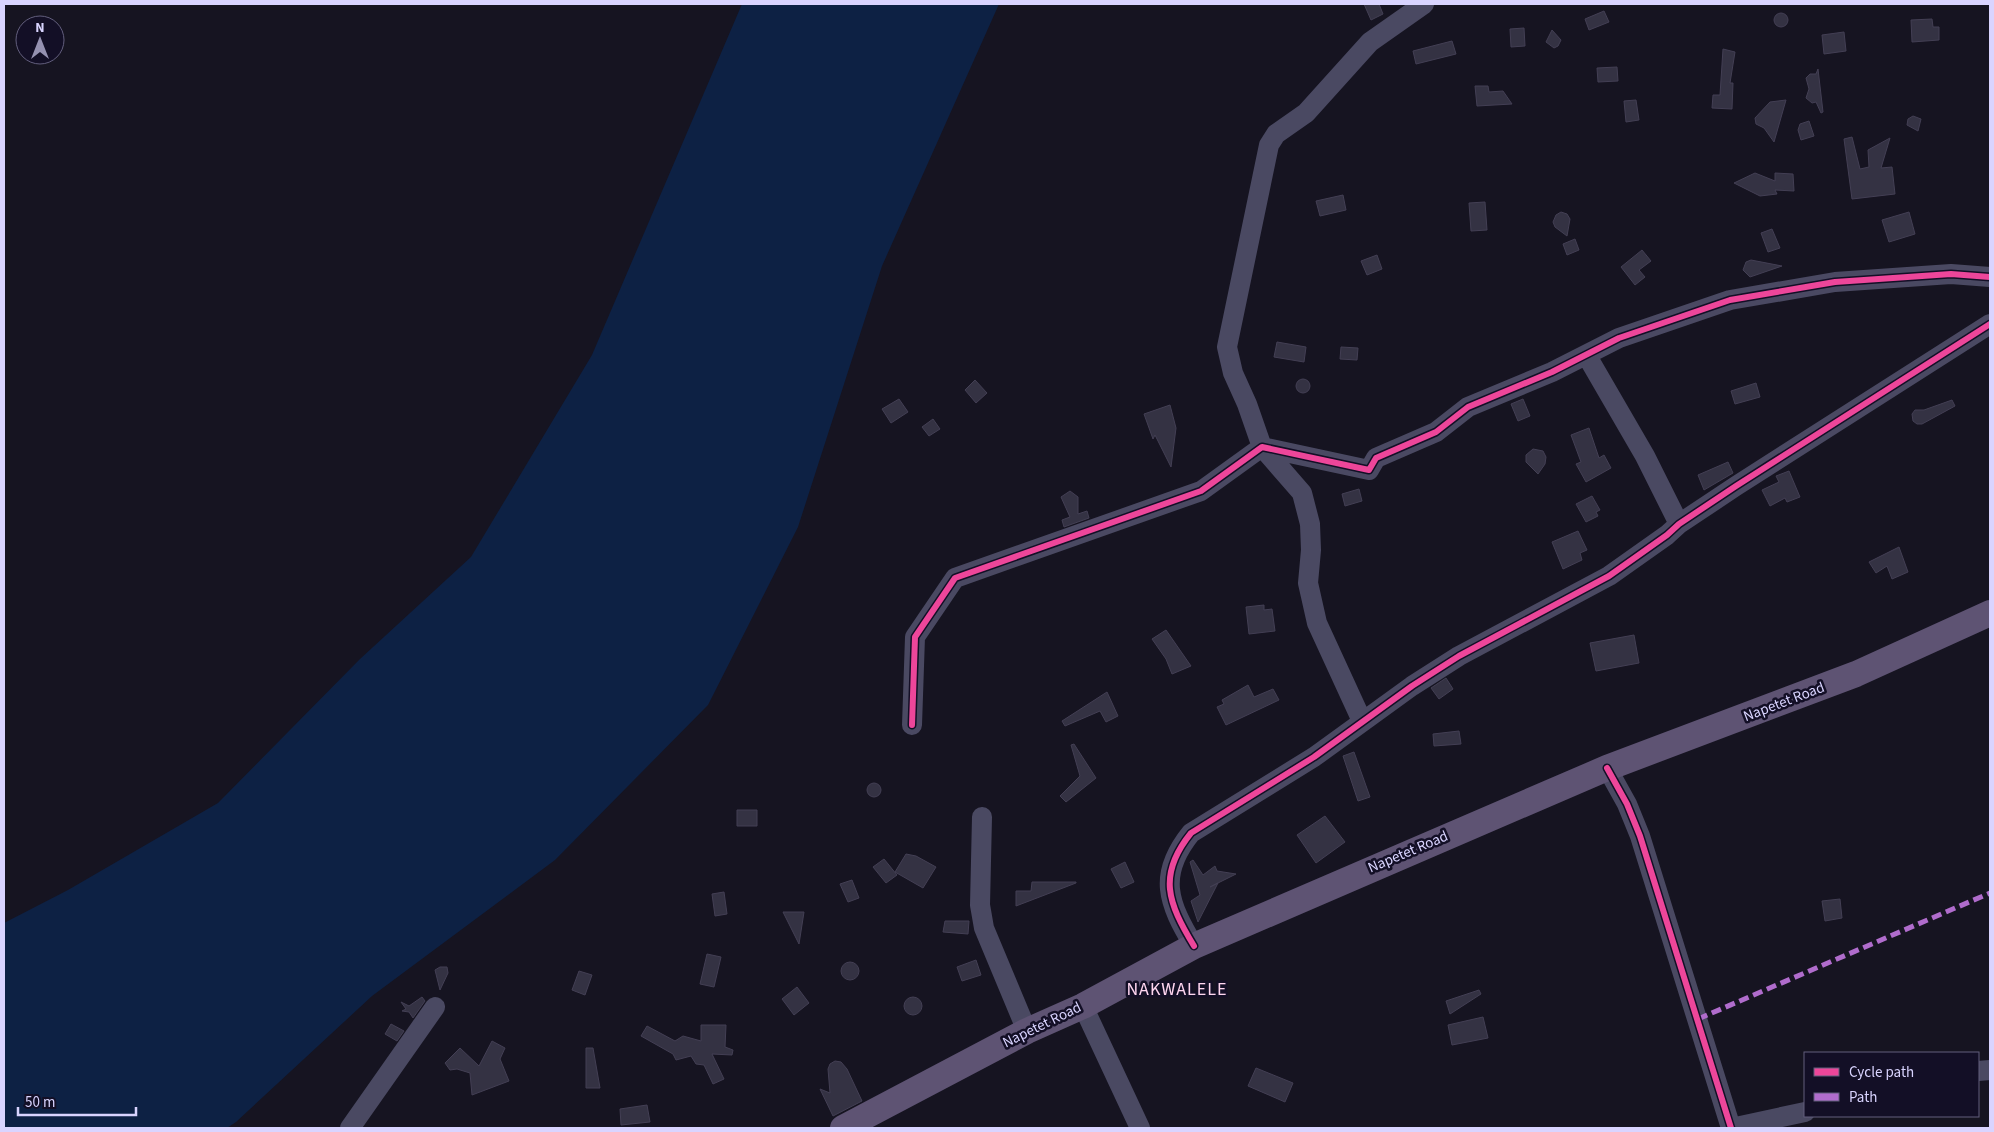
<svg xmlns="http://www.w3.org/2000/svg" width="1994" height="1132" viewBox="0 0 1994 1132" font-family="'Source Sans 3',sans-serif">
<rect width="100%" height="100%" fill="#161421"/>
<path fill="#0d2144" d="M742,4H999L882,266L798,527L708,705L555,860L372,996L236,1122L227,1128H4V923L68,890L218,803L360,659L471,557L592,355Z"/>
<path fill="#343243" stroke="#433f54" d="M1364,4H1379L1383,14L1371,20Z
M1604,11L1609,22L1589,30L1585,19Z
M1774 20a7 7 0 1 1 14 0a7 7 0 1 1-14 0Z
M1932,19L1933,27H1939V40L1912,42L1911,20Z
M1524,28L1525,46L1511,47L1510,29Z
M1552,30L1561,40L1558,46L1554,48L1546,42Z
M1844,32L1846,51L1824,54L1822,35Z
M1452,41L1456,54L1416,64L1413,51Z
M1723,49L1735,52L1730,83H1733L1732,109L1712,108L1713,95H1720Z
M1617,67L1618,81L1598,82L1597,68Z
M1818,69L1823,112L1821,113L1816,102L1812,103L1806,98L1809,89L1806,78L1810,74H1816Z
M1475,86H1488L1489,92L1503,91L1512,104L1477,106Z
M1636,100L1639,120L1626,122L1624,101Z
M1786,100L1774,142L1764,128L1756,124L1755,118L1770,102Z
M1913,116L1921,119L1918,131L1907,125L1908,119Z
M1809,121L1814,136L1801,140L1798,130L1800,124Z
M1852,137L1860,169L1869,167L1868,150L1890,138L1881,168L1892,167L1895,194L1852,199L1844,139Z
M1755,173L1775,181V173L1793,174L1794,191L1775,190L1777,194L1760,196L1734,183Z
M1343,195L1346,210L1320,216L1316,201Z
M1485,202L1487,230L1471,231L1469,203Z
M1561,212L1567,214L1570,219L1567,236L1555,227L1553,222L1556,215Z
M1909,212L1915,234L1889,242L1882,220Z
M1772,229L1780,248L1768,252L1761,233Z
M1575,239L1579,250L1567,255L1563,244Z
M1642,250L1651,261L1639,270L1645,277L1635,285L1621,267Z
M1377,255L1382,269L1367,275L1361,261Z
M1751,260L1782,266L1750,277L1743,270L1746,262Z
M1277,342L1306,347L1304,362L1274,357Z
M1341,347L1358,348L1357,360L1340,359Z
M1296 386a7 7 0 1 1 14 0a7 7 0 1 1-14 0Z
M975,380L987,393L976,403L965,390Z
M1756,383L1760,397L1735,404L1731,391Z
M899,399L908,412L891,423L882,409Z
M1523,399L1530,416L1518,421L1511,404Z
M1952,400L1955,406L1922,424H1917L1913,421L1912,414L1915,410H1924Z
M1170,405L1176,428L1171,467L1155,435L1153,439L1144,414Z
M933,419L940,429L929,436L922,427Z
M1589,428L1599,458L1604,455L1611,468L1586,482L1576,464L1581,462L1571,435Z
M1533,449L1543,451L1546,457L1545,464L1538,474L1526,462V455Z
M1728,462L1733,473L1704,490L1698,475Z
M1789,471L1800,497L1787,502L1785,498L1770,506L1762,490L1779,482L1776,476Z
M1359,489L1362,501L1345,506L1342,494Z
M1070,491L1078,497V514L1087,511L1089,518L1064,527L1062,520L1070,517L1061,497Z
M1592,496L1600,510L1596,512L1598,516L1586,522L1576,504Z
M1578,531L1587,550L1580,553L1582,560L1563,569L1552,542Z
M1899,547L1908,572L1892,579L1887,566L1876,573L1869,562Z
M1264,605V610L1272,609L1275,631L1249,634L1246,607Z
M1166,630L1191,666L1172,674L1166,659L1152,639Z
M1634,635L1639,663L1596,671L1590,643Z
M1446,678L1453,689L1439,699L1431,688Z
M1248,685L1254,697L1273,689L1279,700L1226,725L1217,707L1224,704L1222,700Z
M1107,692L1118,716L1106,722L1100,711L1065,726L1062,721Z
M1459,731L1461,744L1434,746L1433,734Z
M1074,744L1096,778L1066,802L1060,796L1080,776L1071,745Z
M1354,752L1370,797L1358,801L1343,756Z
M867 790a7 7 0 1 1 14 0a7 7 0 1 1-14 0Z
M737,810H757V826H737Z
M1325,816L1345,842L1316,863L1297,835Z
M906,854L916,856L936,867L923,888L895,872Z
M884,859L897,875L886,883L873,867Z
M1193,860L1203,875L1215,866L1217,871L1236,874L1210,887L1218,883L1198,922L1191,901L1200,895L1190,862Z
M1125,862L1134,882L1121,888L1111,869Z
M852,880L859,898L848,902L840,884Z
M1032,882H1076V883L1016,906V891H1031Z
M724,892L727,914L715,916L712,894Z
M1840,899L1842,918L1825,921L1822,901Z
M783,912H804L799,944Z
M945,921H969L968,934L943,932Z
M707,954L721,957L714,987L700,984Z
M976,960L981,975L962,981L957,967Z
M841 971a9 9 0 1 1 18 0a9 9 0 1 1-18 0Z
M440,967H447L448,973L440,990L435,970Z
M579,971L592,975L585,995L572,990Z
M797,987L809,1003L794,1015L782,999Z
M1479,990L1481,994L1450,1014L1446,1001Z
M904 1006a9 9 0 1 1 18 0a9 9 0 1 1-18 0Z
M422,997L425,1001L413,1018L409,1012L402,1011L406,1009L401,1002L409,1006Z
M1483,1017L1488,1038L1452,1045L1448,1025Z
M391,1024L404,1031L397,1041L385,1034Z
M701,1025H726L725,1047L733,1050L732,1055L712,1054L724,1079L713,1084L704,1065L696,1064L691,1056L676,1060L673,1054L641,1036L647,1026L675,1041L683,1036L701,1041Z
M492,1041L505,1048L500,1059L509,1081L472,1095L470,1073L457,1069L450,1070L445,1063L460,1048L479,1066Z
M586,1048H593L600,1088H586Z
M835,1061L841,1062L847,1069L862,1101L833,1116L820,1089L830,1093L828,1069L830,1064Z
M1256,1068L1293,1083L1285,1102L1248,1086Z
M647,1105L650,1122L621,1125L620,1109Z"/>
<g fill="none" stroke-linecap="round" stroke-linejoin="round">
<path stroke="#4a4962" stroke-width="20" d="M1587,356L1645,456L1679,524
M1362,721L1317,623L1308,583L1311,550L1310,524L1302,493L1262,447L1247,404L1233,373L1227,347L1269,145L1276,134L1306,113L1370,42L1424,4
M912,725L915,637L955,578L1201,491L1262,447L1369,470L1376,458L1436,432L1468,407L1552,372L1619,338L1730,300L1835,282L1951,274L1990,277
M1607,768L1627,804L1640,836L1731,1128
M982,817L980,905L984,928L1027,1031
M1194,946C1168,903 1157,875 1191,833L1314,757L1412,686L1459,656L1609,576L1667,535L1679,524L1736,486L1990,324
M1083,1006L1140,1128
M1978,1071L1990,1070
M350,1128L435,1007
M1731,1128L1805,1112"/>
<path stroke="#5e5373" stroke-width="26" d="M843,1128L1027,1031L1083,1006L1194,946L1607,768L1856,674L1990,613"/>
<path stroke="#b06ccc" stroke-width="5" stroke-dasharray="10 5" stroke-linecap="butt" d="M1698,1019L1990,893"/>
<defs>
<path id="cycleway" d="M912,725L915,637L955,578L1201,491L1262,447L1369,470L1376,458L1436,432L1468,407L1552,372L1619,338L1730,300L1835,282L1951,274L1990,277
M1607,768L1627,804L1640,836L1731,1128
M1194,946C1168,903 1157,875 1191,833L1314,757L1412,686L1459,656L1609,576L1667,535L1679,524L1736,486L1990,324"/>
</defs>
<use href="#cycleway" stroke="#130f26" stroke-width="9"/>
<use href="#cycleway" stroke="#ed469a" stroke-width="6"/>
</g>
<g text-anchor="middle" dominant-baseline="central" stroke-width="5" stroke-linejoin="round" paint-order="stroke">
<g font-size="15" fill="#d9d4ff" stroke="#130f26">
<text transform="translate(1784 702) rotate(-21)">Napetet Road</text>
<text transform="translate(1408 852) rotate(-23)">Napetet Road</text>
<text transform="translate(1042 1025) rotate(-26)">Napetet Road</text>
</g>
<g font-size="18" letter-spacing="1" fill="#ffd6f0" stroke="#130f26">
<text x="1177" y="989">NAKWALELE</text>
</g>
</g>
<rect width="1994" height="1132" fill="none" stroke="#d9d4ff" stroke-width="10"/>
<rect x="1804" y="1052" width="175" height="65" fill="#130f26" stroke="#625e7d"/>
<rect x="1814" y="1068" width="25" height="8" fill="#ed469a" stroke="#625e7d"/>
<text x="1849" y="1077" font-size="15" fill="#d9d4ff">Cycle path</text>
<rect x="1814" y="1093" width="25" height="8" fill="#b06ccc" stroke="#625e7d"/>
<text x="1849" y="1102" font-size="15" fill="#d9d4ff">Path</text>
<g transform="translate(40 40)"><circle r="24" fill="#130f26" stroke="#625e7d"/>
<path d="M0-4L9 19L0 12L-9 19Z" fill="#9591b1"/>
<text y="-8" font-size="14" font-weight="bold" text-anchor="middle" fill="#d9d4ff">N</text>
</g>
<path d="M18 1107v8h118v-8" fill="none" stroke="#d9d4ff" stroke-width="2.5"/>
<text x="25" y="1107" font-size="15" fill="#d9d4ff" stroke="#130f26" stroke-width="4" paint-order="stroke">50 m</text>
</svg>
